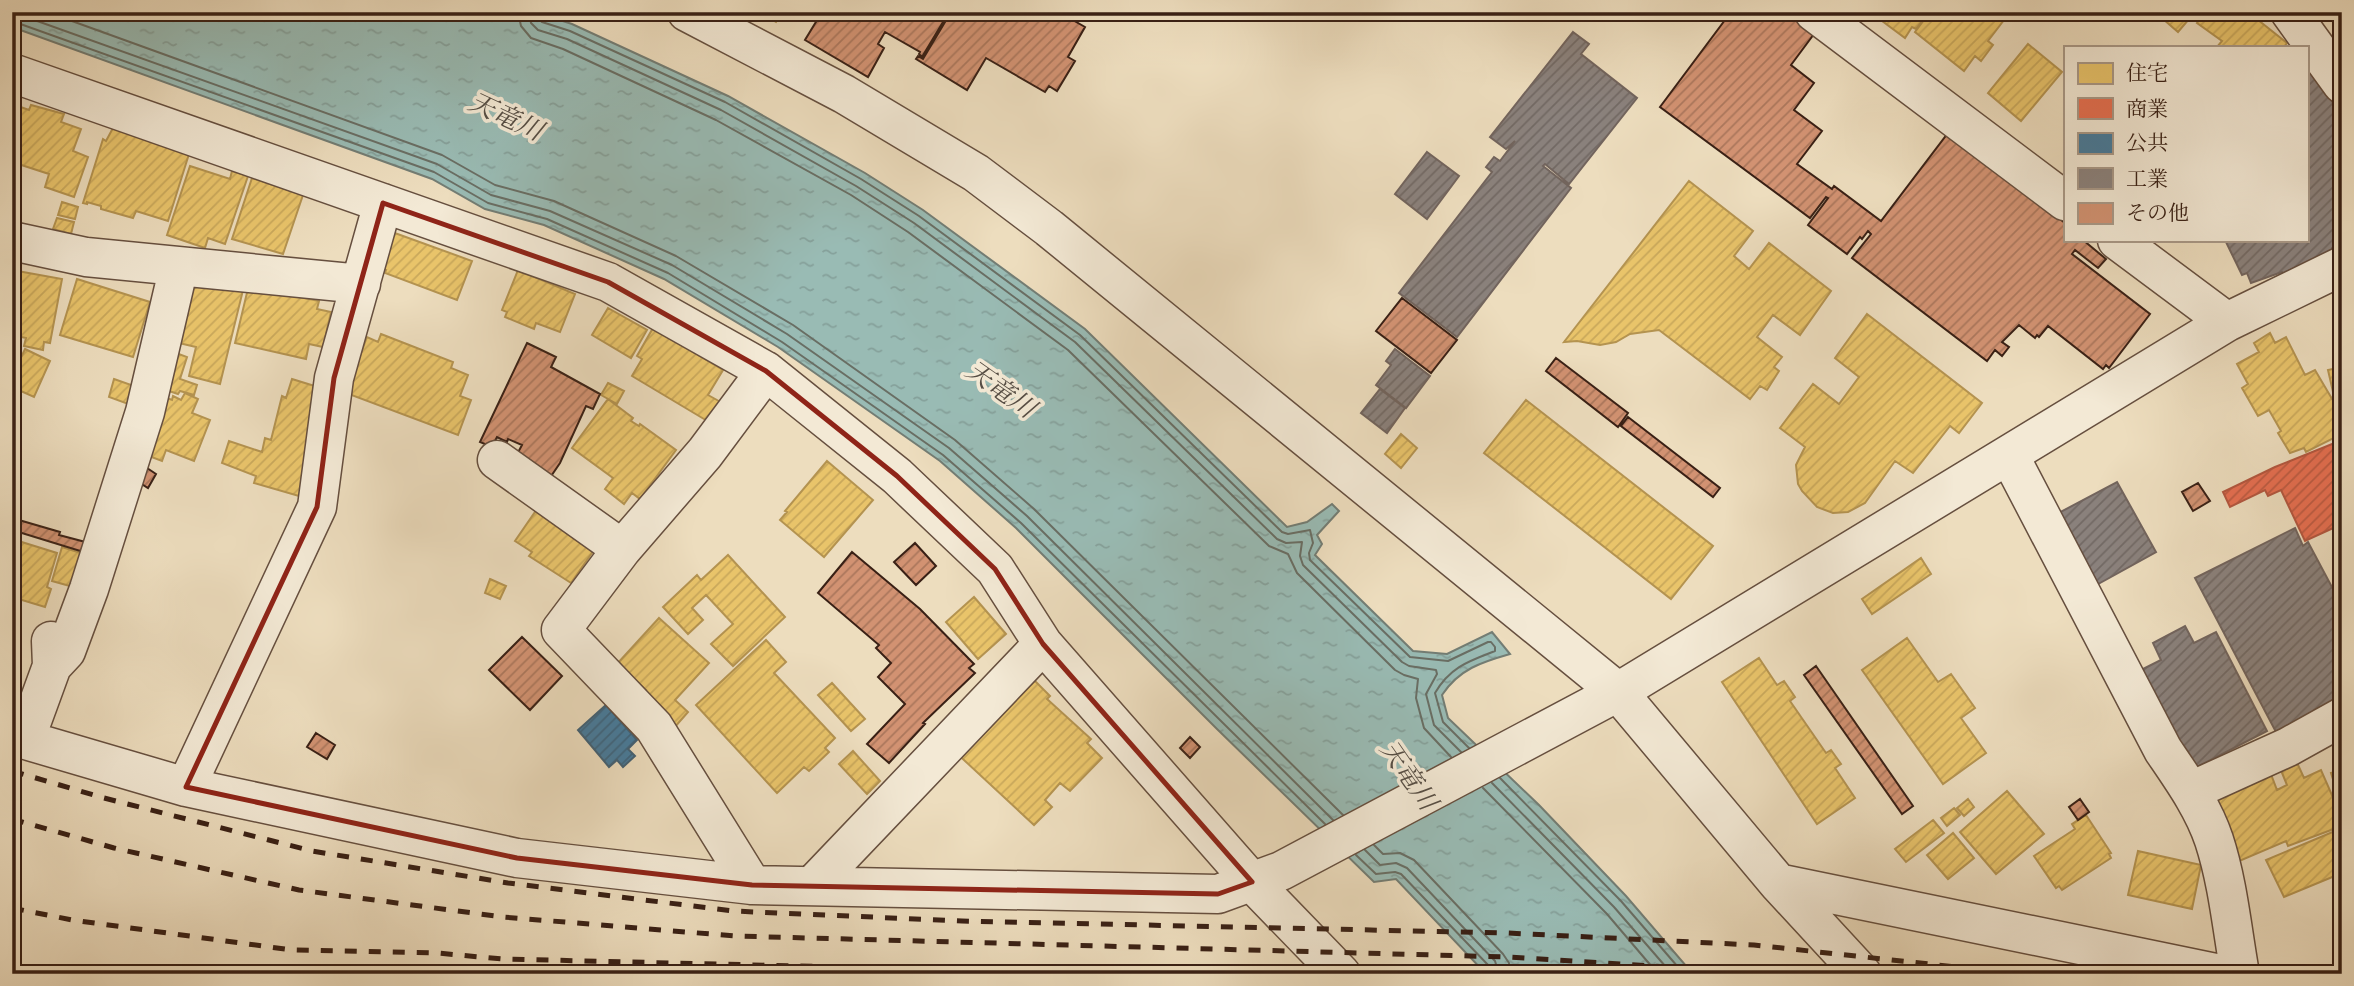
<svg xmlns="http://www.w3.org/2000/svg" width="2354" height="986" viewBox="0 0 2354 986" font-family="'IM FELL Great Primer','Noto Serif JP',serif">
<defs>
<pattern id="water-ripples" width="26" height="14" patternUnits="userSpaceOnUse" patternTransform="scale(1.75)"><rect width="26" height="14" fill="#99bbb4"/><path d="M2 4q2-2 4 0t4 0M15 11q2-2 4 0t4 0" fill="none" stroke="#85a09a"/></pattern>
<pattern id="homes-hatch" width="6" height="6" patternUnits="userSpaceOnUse" patternTransform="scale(1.75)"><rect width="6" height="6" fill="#e9c46a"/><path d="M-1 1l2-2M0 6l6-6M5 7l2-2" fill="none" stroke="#c9a85b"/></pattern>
<pattern id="shops-hatch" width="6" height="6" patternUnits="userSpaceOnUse" patternTransform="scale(1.75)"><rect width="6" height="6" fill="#e76f51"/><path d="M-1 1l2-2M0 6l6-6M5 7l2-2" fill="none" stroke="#bc5b42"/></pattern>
<pattern id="public-hatch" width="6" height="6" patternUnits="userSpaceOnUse" patternTransform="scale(1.75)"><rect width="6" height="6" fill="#457b9d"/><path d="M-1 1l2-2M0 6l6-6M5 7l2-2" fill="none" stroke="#3b647f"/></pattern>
<pattern id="industry-hatch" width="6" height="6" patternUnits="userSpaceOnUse" patternTransform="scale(1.75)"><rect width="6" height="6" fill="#8a817c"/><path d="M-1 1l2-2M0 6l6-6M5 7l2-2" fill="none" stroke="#726964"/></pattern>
<pattern id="building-hatch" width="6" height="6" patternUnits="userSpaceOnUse" patternTransform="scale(1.75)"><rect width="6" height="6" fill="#d29272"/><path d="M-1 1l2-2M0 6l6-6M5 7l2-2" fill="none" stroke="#ab775c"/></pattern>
</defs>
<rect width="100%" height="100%" fill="#edddbe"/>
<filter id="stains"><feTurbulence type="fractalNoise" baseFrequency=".00286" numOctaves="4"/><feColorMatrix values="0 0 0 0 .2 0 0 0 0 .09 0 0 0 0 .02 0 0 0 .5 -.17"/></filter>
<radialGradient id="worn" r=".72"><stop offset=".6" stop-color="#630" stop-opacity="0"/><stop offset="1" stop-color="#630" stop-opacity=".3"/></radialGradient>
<path fill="url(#water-ripples)" stroke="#737d74" stroke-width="2" d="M12,12H535L572,24L728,96L865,173L923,210L1085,329L1287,527L1307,522L1332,504L1339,511L1317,535L1322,544L1315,555L1413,651L1447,654L1492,632L1510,654C1482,662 1459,669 1442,695L1448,718L1539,805L1626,896L1693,974H1486L1396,879L1374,882L1217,729L1016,528L940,461L778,347L664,279L544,225L485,209L432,179L12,27Z"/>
<path fill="url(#homes-hatch)" stroke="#b49350" stroke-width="2" d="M759,12H782L776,22Z
M1870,12H1929L1916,29L1912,27L1905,38Z
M1930,12H1993L2004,20L1988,41L1993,45L1981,61L1975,56L1964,71L1915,32Z
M2155,12H2195L2178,32Z
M2205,12H2248L2287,43L2284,47H2217L2222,41L2197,23Z
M2028,44L2062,72L2021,121L1988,93Z
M12,104L29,110L31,105L64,114L61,122L81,129L73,151L88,157L74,197L45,187L49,174L12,162Z
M113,128L189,154L168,221L136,211L133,218L101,209V206L87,202V204L83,203L103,139L106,141Z
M190,166L230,179L232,171L248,176L225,244L208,238L205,248L167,235Z
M252,178L303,195L283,254L232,239Z
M1689,181L1753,231L1734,256L1749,269L1769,243L1831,291L1800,335L1773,315L1757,337L1782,357L1774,367L1779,371L1767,390L1760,386L1750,399L1659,330L1630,334L1616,342L1600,345L1577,341L1564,342Z
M62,202L78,207L75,219L58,215Z
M57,218L74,222L71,234L53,229Z
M392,232L472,261L457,300L385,273L386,270L381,269Z
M12,270L62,279L50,343L44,342L43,350L24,346L26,338L12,335Z
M518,270L575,294L560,332L536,323L534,329L505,317L507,312L502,310Z
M181,276L245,282L220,384L189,376L196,347L166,340Z
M77,279L150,302L133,357L60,335Z
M250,280L290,295L319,301L317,309L331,312L323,347L309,344L306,359L235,343Z
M608,308L647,330L631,358L592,335Z
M1867,314L1982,403L1959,433L1950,426L1913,473L1895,461L1865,503L1848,512L1833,513L1817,507L1802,491L1798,484L1796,465L1805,447L1780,428L1813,384L1839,404L1859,377L1835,358Z
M653,328L723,370L708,395L726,405L714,425L632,376L642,359L637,356Z
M2270,333L2275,343L2286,337L2305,375L2315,370L2338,409L2342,407V434L2306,452L2304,448L2290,453L2278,433L2281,431L2269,410L2258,416L2242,388L2248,384L2237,364L2259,352L2254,343Z
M381,334L453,362L451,368L468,375L460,396L471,400L458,435L346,393L367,337L378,342Z
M25,349L50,361L34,397L12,387V376Z
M176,353L187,357L180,379L197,385L194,395L180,391L178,394L154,386Z
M2342,367V404L2336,405L2328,370Z
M114,379L137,387L131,405L109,397Z
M292,379L321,388L310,450L299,496L254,483L256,476L222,463L229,441L262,452L265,438L271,440L282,396L286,398Z
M608,383L624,391L617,404L601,395Z
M151,392L172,400L173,396L181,400L185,393L198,399L192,413L210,420L194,461L166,450L162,461L130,449Z
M608,399L633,418L631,421L639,426L640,424L676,450L640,499L632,493L624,504L605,489L613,478L572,448Z
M1526,400L1713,546L1671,599L1484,453Z
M1401,434L1417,448L1401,468L1385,454Z
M827,461L873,500L824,557L780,520L787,512L785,511Z
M537,509L594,550L571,583L529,556L532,552L515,541Z
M12,539L57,553L47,587L51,589L45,607L12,597Z
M62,547L87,555L77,588L52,581Z
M728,555L785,617L733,666L711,644L733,624L706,595L692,608L703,620L688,634L663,607L697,575L701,580Z
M1921,558L1931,574L1872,614L1862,599Z
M490,579L506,586L500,599L485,593Z
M974,597L1006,634L978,659L946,622Z
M659,618L709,663L675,700L688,712L674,728L640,695L646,690L617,664Z
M1907,638L1938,682L1951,674L1975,708L1961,718L1986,753L1943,784L1862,670Z
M766,640L786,662L774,673L835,738L825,748L829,752L809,771L804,767L777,793L696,705Z
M1759,658L1777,685L1784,681L1795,697L1790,701L1826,753L1831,750L1841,764L1835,768L1855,798L1817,824L1722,682Z
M1030,676L1050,696L1047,699L1091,739L1087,743L1102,758L1070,791L1060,783L1045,800L1052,807L1034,825L951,748Z
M832,683L865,719L851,731L818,695Z
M853,751L880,781L867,794L839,764Z
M2294,756L2304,778L2321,770L2342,818V826L2288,846L2286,841L2237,862L2208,795L2269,769L2277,790L2287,785L2278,763Z
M2342,770V808L2331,773Z
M2007,791L2044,834L1996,874L1960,832Z
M1968,799L1974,807L1964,816L1957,808Z
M1954,808L1960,815L1947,826L1941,818Z
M2086,815L2111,853L2109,854L2111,858L2062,890L2059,886L2056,888L2034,856L2075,829L2072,824Z
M1933,820L1944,833L1906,862L1895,849Z
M2342,828V873L2284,897L2266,860Z
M1953,833L1974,858L1948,879L1927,855Z
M2138,851L2201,865L2192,909L2128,895Z"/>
<path fill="url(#shops-hatch)" stroke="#b3573f" stroke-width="2" d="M2342,298V337L2334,299Z
M2342,440V524L2305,541L2281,490L2268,496L2265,490L2230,507L2223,492L2275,467Z"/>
<path fill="url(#public-hatch)" stroke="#416074" stroke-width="2" d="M606,705L637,740L628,749L635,756L623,767L617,760L609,767L578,730Z"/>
<path fill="url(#industry-hatch)" stroke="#72645d" stroke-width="2" d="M1573,32L1589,44L1581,54L1637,98L1569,184L1545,164L1543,166L1571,188L1457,337L1399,293L1492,172L1486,167L1494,157L1500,161L1515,141L1506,149L1490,137Z
M2309,65L2342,117V243L2332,248V252L2283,274L2282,272L2251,283L2247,273L2242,275L2226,242L2230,240H2307V66Z
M1427,152L1459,176L1427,219L1395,194Z
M1395,349L1430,376L1406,408L1376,385L1391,365L1386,361Z
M1380,389L1405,408L1387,433L1361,413Z
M2117,482L2156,552L2091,588L2053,516Z
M2295,528L2303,546L2308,542L2342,606V698L2277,734L2195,578Z
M2185,626L2194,643L2216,632L2267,731L2193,769L2141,670L2161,660L2153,643Z"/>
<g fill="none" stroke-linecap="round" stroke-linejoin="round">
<path stroke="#696e64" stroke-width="2" d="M12,12L437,164L491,195L550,211L672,265L787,334L949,448L1027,516L1333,820
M47,12L442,155L495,185L554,201L676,256L793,325L955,440L1034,509L1343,815
M518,12L521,26L531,38L563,49L716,120L851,195L908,232L1068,350L1269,546L1288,554L1297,573L1395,670L1404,675L1418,679L1416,698L1424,728L1451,757
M529,12L531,23L538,30L567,39L721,110L856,186L914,223L1075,342L1277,539L1286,543L1302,542L1300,556L1303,565L1402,662L1409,666L1436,670L1437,674L1426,694L1434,725L1461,752
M537,12L538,18L542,22L570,31L725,102L861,179L919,216L1080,335L1282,532L1288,534L1310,530L1313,543L1309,553L1310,560L1410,657L1448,661L1488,642H1491L1495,647V651C1469,661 1450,667 1435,693L1443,722L1469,748
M12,21L434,172L488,203L547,219L668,273L782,342L943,455L1021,523L1325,824
M1500,778L1621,901L1684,974
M1492,783L1614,907L1672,974
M1483,788L1607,914L1658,974
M1374,845L1383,854L1400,853L1414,860L1503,954L1509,963L1510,974
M1365,850L1380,865L1396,863L1407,868L1495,961L1499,974
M1356,855L1376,874L1395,872L1401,874L1489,966L1491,974"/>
</g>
<path fill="url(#building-hatch)" stroke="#392015" stroke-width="2" d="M822,12H949L922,57L919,54L920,52L885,32L878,44L884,48L868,77L805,40Z
M951,12H1077L1073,20L1085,27L1068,57L1075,61L1057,91L1049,86L1045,92L986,58L967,90L916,59L918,56L923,59Z
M1731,12H1786L1814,34L1791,65L1814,83L1794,110L1822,131L1797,164L1832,189L1834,186L1881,221L1948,133L2065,223V240H2083L2106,259L2098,268L2075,250L2072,254L2150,314L2109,368L2106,365L2103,369L2048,326L2039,337L2037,335L2035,338L2019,325L2002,342L2009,347L2002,356L1995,350L1987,361L1852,258L1871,234L1868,231L1862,239L1860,237L1847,254L1808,225L1828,198L1826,197L1810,218L1660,107Z
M1402,298L1457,340L1431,373L1376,331Z
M527,343L556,357L551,367L600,394L593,409L586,406L560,463L545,485L514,460L522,445L508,439L507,442L497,437L492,447L480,442Z
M1556,358L1628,413L1618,427L1546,371Z
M1628,417L1720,488L1713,497L1621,426Z
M138,462L156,474L148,488L129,476Z
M2198,483L2210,501L2193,511L2182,492Z
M12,518L60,532L59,535L93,544L90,554L12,530Z
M915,543L936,566L916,585L894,562Z
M852,552L920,609L974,664L969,668L975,673L923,723L925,724L889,763L867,744L905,704L878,677L891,663L876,648L879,645L818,593Z
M522,637L562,676L530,710L489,670Z
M1816,666L1913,806L1902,814L1804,675Z
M316,733L335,745L327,759L307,747Z
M1190,737L1200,747L1190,758L1180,748Z
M2080,799L2089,812L2078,820L2069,807Z"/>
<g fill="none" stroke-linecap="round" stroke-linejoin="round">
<defs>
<path id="minor" d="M687,12L844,94L976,173L1049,228L1618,692L1778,883L1862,974
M1814,12L2065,201
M2290,12L2342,84
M12,73L608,282L766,371L897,476L995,569L1043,644L1252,882L1341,974
M2117,240L2227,322
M12,241L86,257L361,284
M2009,455L2163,750C2182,778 2203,807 2214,840C2228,883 2232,929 2240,974
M497,460L622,549L561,630L654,727L752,885
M622,549L705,453L766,371
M52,666L66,651L89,589L145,412L179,266
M12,736L186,787L517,858L752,885L1218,894L1281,871L1618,692L2227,322L2342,266
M25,740L52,666L51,641
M186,787L317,507L334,378L383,203
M2191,791L2288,747L2342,717
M1778,883L2221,974
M813,885L1043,644"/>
</defs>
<use href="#minor" stroke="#664f3f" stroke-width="41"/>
<use href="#minor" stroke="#f3e9d5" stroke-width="38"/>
<path stroke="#392015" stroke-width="5" stroke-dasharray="12 12" stroke-linecap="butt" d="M12,771L104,798L312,851L508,883L733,911L962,921L1507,933L1754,945L1975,969L2002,974
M12,819L114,848L299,890L503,917L735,936L1507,957L1782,974
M12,908L72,920L292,950L437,953L502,959L1141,974"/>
</g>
<path fill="none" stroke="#8f2418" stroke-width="5" stroke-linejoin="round" d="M383,203L608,282L766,371L897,476L995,569L1043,644L1252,882L1218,894L752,885L517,858L186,787L317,507L334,378Z"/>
<g text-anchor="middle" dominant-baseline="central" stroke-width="7" stroke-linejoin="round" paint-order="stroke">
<g font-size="26" font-style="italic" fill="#564e45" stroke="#f3e9d5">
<text transform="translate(506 116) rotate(25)">天竜川</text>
<text transform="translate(1001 389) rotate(35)">天竜川</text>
<text transform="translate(1409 775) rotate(55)">天竜川</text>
</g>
</g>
<rect width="2354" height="986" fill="none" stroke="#edddbe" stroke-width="42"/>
<rect x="14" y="14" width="2326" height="958" fill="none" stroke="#392015" stroke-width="3.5"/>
<rect x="21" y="21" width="2312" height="944" fill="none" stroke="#392015" stroke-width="2"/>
<rect x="2064" y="46" width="245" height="196" fill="#f3e9d5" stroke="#a99988" stroke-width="2"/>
<rect x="2078" y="63" width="35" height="21" fill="#e9c46a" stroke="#a99988" stroke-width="2"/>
<text x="2126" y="80" font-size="21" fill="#392015">住宅</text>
<rect x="2078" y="98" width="35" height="21" fill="#e76f51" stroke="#a99988" stroke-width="2"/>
<text x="2126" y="116" font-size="21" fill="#392015">商業</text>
<rect x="2078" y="133" width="35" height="21" fill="#457b9d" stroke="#a99988" stroke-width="2"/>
<text x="2126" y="150" font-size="21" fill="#392015">公共</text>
<rect x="2078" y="168" width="35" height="21" fill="#8a817c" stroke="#a99988" stroke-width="2"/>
<text x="2126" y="186" font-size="21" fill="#392015">工業</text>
<rect x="2078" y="203" width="35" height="21" fill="#d29272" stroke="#a99988" stroke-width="2"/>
<text x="2126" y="220" font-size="21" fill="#392015">その他</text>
<rect width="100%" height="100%" filter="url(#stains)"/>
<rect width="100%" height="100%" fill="url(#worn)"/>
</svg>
